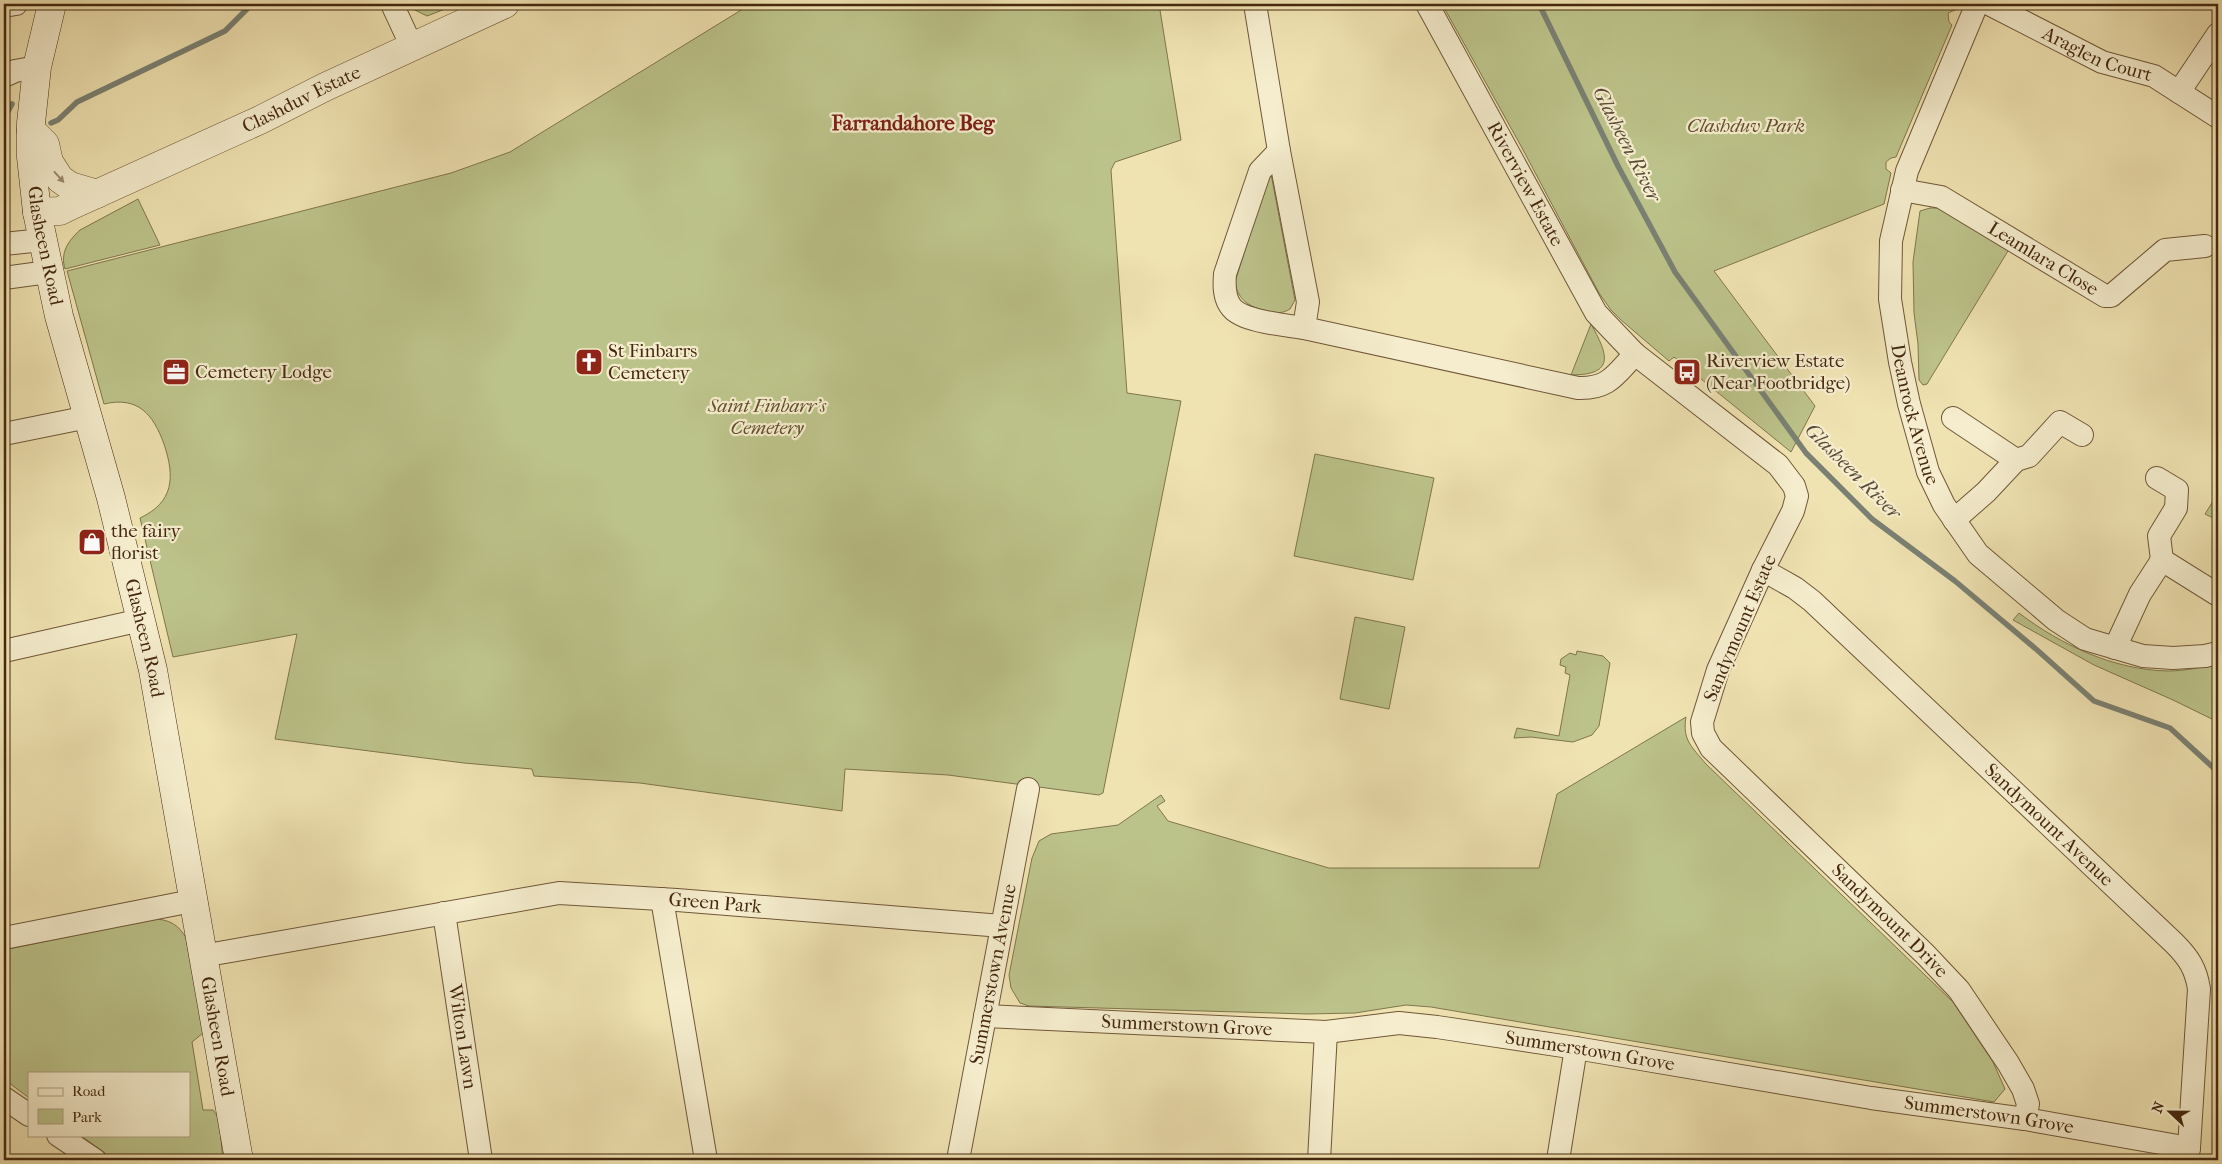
<svg xmlns="http://www.w3.org/2000/svg" width="2222" height="1164" viewBox="0 0 2222 1164" font-family="'IM FELL French Canon',serif">
<rect width="100%" height="100%" fill="#f0e3b2"/>
<filter id="stains"><feTurbulence type="fractalNoise" baseFrequency=".004" numOctaves="4"/><feColorMatrix values="0 0 0 0 .2 0 0 0 0 .09 0 0 0 0 .02 0 0 0 .5 -.17"/></filter>
<radialGradient id="worn" r=".72"><stop offset=".6" stop-color="#630" stop-opacity="0"/><stop offset="1" stop-color="#630" stop-opacity=".3"/></radialGradient>
<path fill="#bcc38a" stroke="#80764c" d="M427,4H458L427,16L413,9Z
M751,4H1159L1181,140L1115,162L1111,170L1127,393L1181,401L1103,793L1099,795L948,775L845,769L842,811L640,783L534,776L532,769L464,763L275,739L297,634L173,657L140,518C174,502 175,477 164,444C153,414 138,396 104,404L67,271L451,173L510,152Z
M1442,4H1963L1962,7L1948,13L1949,22L1952,25L1896,157L1891,158L1886,162V169L1891,173L1884,204L1714,271L1815,406L1791,452L1674,357L1669,361L1621,320L1611,310L1599,293L1521,146Z
M1271,174L1295,300L1290,309C1282,314 1276,313 1267,311C1250,307 1238,301 1235,282L1268,177Z
M138,199L160,245L65,269C60,253 68,241 80,230Z
M1930,208H1942L2005,247L2008,251L1927,384L1923,385L1919,380L1918,344L1914,313L1913,262L1920,211Z
M1591,324C1607,353 1617,375 1571,375Z
M1315,454L1434,478L1413,580L1294,556Z
M2215,498L2218,500V522L2215,519V517L2213,516L2211,517L2205,514Z
M2019,613C2061,645 2114,670 2168,671C2185,671 2202,667 2218,664V722L2173,700L2094,665L2013,620Z
M1355,617L1405,627L1389,709L1340,699Z
M1577,651L1603,656L1610,663L1599,726L1592,735L1573,742L1531,737L1514,738L1517,728L1559,736L1570,675L1565,673L1566,667L1560,665L1561,659L1570,653L1576,655Z
M1686,717C1682,740 1692,747 1706,764L1953,1002L1993,1062L2005,1089L1994,1102L1431,1007L1406,1005L1355,1013L1308,1014L1029,1006L1020,1003L1011,988L1009,975L1032,858L1039,841L1051,834L1118,825L1161,795L1165,801L1157,806L1168,821L1329,868H1539L1557,794Z
M153,919C169,919 179,925 186,938L203,1029V1033L192,1042L203,1110H213L219,1118L223,1160H114L80,1135H189V1073H29V1098L4,1079V950Z"/>
<g fill="none" stroke-linecap="round" stroke-linejoin="round">
<path stroke="#7a8173" stroke-width="5.5" d="M1539,4L1618,166L1675,272L1806,453L1872,519L1955,581L2036,649L2094,701L2170,728L2218,772
M4,119L12,104
M51,123L58,120L77,102L225,31L252,4"/>
<defs>
<g id="minor">
<path d="M392,4L412,47"/>
<path d="M1255,4L1279,151L1308,302L1304,328L1578,388C1609,389 1615,375 1635,354"/>
<path id="s1" d="M1427,4L1596,313L1635,354L1778,465L1794,486L1797,496L1793,511L1763,570L1718,670L1702,722L1703,733L1711,748L1926,955L1959,990L2008,1063L2023,1089L2028,1104L2025,1119"/>
<path id="s2" d="M1977,4L1907,171L1891,241L1890,299L1900,362L1909,404L1928,472L1944,505L1978,554L2056,620L2085,639L2143,656L2173,658L2205,656L2218,653"/>
<path id="s3" d="M1989,4L2102,62L2154,76L2218,117"/>
<path d="M4,6L16,4"/>
<path d="M4,76L15,71L37,67"/>
<path d="M2179,92L2218,34"/>
<path d="M1279,151L1260,171L1225,274C1224,286 1224,299 1232,308C1244,322 1286,325 1304,328"/>
<path id="s4" d="M1902,190L1941,197L2105,296H2111L2165,250L2205,246"/>
<path d="M4,244L42,240"/>
<path d="M4,278L48,272"/>
<path d="M1953,418L2016,460"/>
<path d="M4,434L88,417"/>
<path d="M2157,478L2177,490L2176,508L2159,536L2162,560"/>
<path d="M1954,520L1986,492L2016,460L2029,456L2060,422L2082,435"/>
<path id="s5" d="M1763,570L1795,588L1812,601L2174,943C2189,958 2196,969 2199,989L2189,1148L2187,1160"/>
<path d="M2115,648L2140,594L2162,560L2218,595"/>
<path d="M4,651L141,620"/>
<path d="M662,899L706,1160"/>
<path id="s6" d="M444,913L481,1160"/>
<path d="M4,938L192,901"/>
<path id="s7" d="M202,956L559,893L677,900L1002,926"/>
<path id="s8" d="M985,1016L1326,1032L1399,1023L1437,1027L1576,1048L1871,1098L2025,1119L2189,1148"/>
<path d="M4,1098L29,1115"/>
<path d="M58,1135L95,1160"/>
<path id="s9" d="M958,1160L1028,789"/>
<path d="M1319,1160L1326,1032"/>
<path d="M1558,1160L1576,1048"/>
</g>
<g id="tertiary">
<path d="M31,130L45,144L49,162L60,179L70,186L97,194"/>
<path id="s10" d="M37,212L60,211L70,206L260,120L325,87L505,4"/>
</g>
<g id="secondary">
<path id="s11" d="M52,4L37,67L31,123V157L37,212L59,316L111,498L153,670L239,1160"/>
</g>
</defs>
<use href="#minor" stroke="#705738" stroke-width="24"/>
<use href="#tertiary" stroke="#705738" stroke-width="29"/>
<use href="#secondary" stroke="#45280f" stroke-width="29"/>
<use href="#minor" stroke="#f5edcd" stroke-width="22"/>
<use href="#tertiary" stroke="#f5edcd" stroke-width="28"/>
<use href="#secondary" stroke="#f5edcd" stroke-width="28"/>
</g>
<defs><path id="oneway-solid" d="M-6-.8H1V-3.2L6.5 0L1 3.2V.8H-6Z" transform="scale(1.25)"/></defs>
<use fill="#9d8a6e" href="#oneway-solid" transform="translate(59 177) rotate(48)"/>
<defs>
<symbol id="church-square" viewBox="-11 -11 22 22"><rect x="-9" y="-9" width="18" height="18" rx="4" fill="#8f2418" stroke="#f5edcd"/><path d="M-1.2-6h2.4v3.5h3.3v2.4h-3.3V6h-2.4V-.1h-3.3v-2.4h3.3Z" fill="#fff"/></symbol>
<symbol id="office-square" viewBox="-11 -11 22 22"><rect x="-9" y="-9" width="18" height="18" rx="4" fill="#8f2418" stroke="#f5edcd"/><path d="M-6-3h4V-5.5h4V-3h4V5H-6ZM-1-4.5V-3h2v-1.5ZM-6 0V1H6V0Z" fill="#fff"/></symbol>
<symbol id="bus-square" viewBox="-11 -11 22 22"><rect x="-9" y="-9" width="18" height="18" rx="4" fill="#8f2418" stroke="#f5edcd"/><path d="M-5-6H5V4H4V6H2V4H-2V6H-4V4H-5ZM-3.5-4V0h7V-4ZM-3.5 1.2v1.5H-2V1.2ZM2 1.2v1.5H3.5V1.2Z" fill="#fff"/></symbol>
<symbol id="shop-square" viewBox="-11 -11 22 22"><rect x="-9" y="-9" width="18" height="18" rx="4" fill="#8f2418" stroke="#f5edcd"/><path d="M-5-2.5h2.3a2.7 3.5 0 0 1 5.4 0H5L5.5 6h-11ZM-1.5-2.5h3a1.5 2.3 0 0 0-3 0Z" fill="#fff"/></symbol>
</defs>
<g fill-rule="evenodd">
<use href="#church-square" x="573" y="346" width="32" height="32"/>
<use href="#office-square" x="160" y="356" width="32" height="32"/>
<use href="#bus-square" x="1671" y="356" width="32" height="32"/>
<use href="#shop-square" x="76" y="526" width="32" height="32"/>
</g>
<g text-anchor="middle" dominant-baseline="central" stroke-width="4.5" stroke-linejoin="round" paint-order="stroke">
<g font-size="19" fill="#45280f" stroke="#f5edcd">
<text stroke="none"><textPath href="#s3" startOffset="120">Araglen Court</textPath></text>
<text stroke="none"><textPath href="#s10" startOffset="289">Clashduv Estate</textPath></text>
<text stroke="none"><textPath href="#s1" startOffset="205">Riverview Estate</textPath></text>
<text stroke="none"><textPath href="#s11" startOffset="245">Glasheen Road</textPath></text>
<text stroke="none"><textPath href="#s4" startOffset="159">Leamlara Close</textPath></text>
<text stroke="none"><textPath href="#s2" startOffset="429">Deanrock Avenue</textPath></text>
<text transform="translate(1740 628) rotate(-67)">Sandymount Estate</text>
<text stroke="none"><textPath href="#s11" startOffset="650">Glasheen Road</textPath></text>
<text stroke="none"><textPath href="#s5" startOffset="384">Sandymount Avenue</textPath></text>
<text stroke="none"><textPath href="#s7" startOffset="519">Green Park</textPath></text>
<text stroke="none"><textPath href="#s1" startOffset="1149">Sandymount Drive</textPath></text>
<text stroke="none"><textPath href="#s9" startOffset="189">Summerstown Avenue</textPath></text>
<text stroke="none"><textPath href="#s8" startOffset="202">Summerstown Grove</textPath></text>
<text stroke="none"><textPath href="#s11" startOffset="1055">Glasheen Road</textPath></text>
<text stroke="none"><textPath href="#s6" startOffset="125">Wilton Lawn</textPath></text>
<text stroke="none"><textPath href="#s8" startOffset="608">Summerstown Grove</textPath></text>
<text stroke="none"><textPath href="#s8" startOffset="1012">Summerstown Grove</textPath></text>
</g>
<g font-size="19" font-style="italic" fill="#634f2e" stroke="#f5edcd">
<text x="1746" y="126">Clashduv Park</text>
<text x="767" y="406">Saint Finbarr's<tspan x="767" dy="22">Cemetery</tspan></text>
</g>
<g font-size="19" fill="#45280f" stroke="#f5edcd" text-anchor="start">
<text x="608" y="351">St Finbarrs<tspan x="608" dy="22">Cemetery</tspan></text>
<text x="1706" y="361">Riverview Estate<tspan x="1706" dy="22">(Near Footbridge)</tspan></text>
<text x="195" y="372">Cemetery Lodge</text>
<text x="111" y="531">the fairy<tspan x="111" dy="22">florist</tspan></text>
</g>
<g font-size="20" font-style="italic" fill="#5b4d39" stroke="#f5edcd">
<text transform="translate(1627 144) rotate(63)">Glasheen River</text>
<text transform="translate(1853 471) rotate(45)">Glasheen River</text>
</g>
<g font-size="21" font-weight="bold" fill="#7a1f14" stroke="#f5edcd">
<text x="913" y="123">Farrandahore Beg</text>
</g>
</g>
<rect width="2222" height="1164" fill="none" stroke="#f0e3b2" stroke-width="20"/>
<rect x="5" y="5" width="2212" height="1154" fill="none" stroke="#45280f" stroke-width="2.5"/>
<rect x="10" y="10" width="2202" height="1144" fill="none" stroke="#45280f"/>
<rect x="28" y="1072" width="162" height="65" fill="#f5edcd" stroke="#af9e81"/>
<rect x="38" y="1088" width="25" height="8" fill="#f5edcd" stroke="#af9e81"/>
<text x="72" y="1096" font-size="15" fill="#45280f">Road</text>
<rect x="38" y="1109" width="25" height="15" fill="#bcc38a" stroke="#af9e81"/>
<text x="72" y="1122" font-size="15" fill="#45280f">Park</text>
<g transform="translate(2170 1112) rotate(292)" stroke="#f5edcd" stroke-width="4" paint-order="stroke">
<path d="M0-4L9 19L0 12L-9 19Z" fill="#45280f"/>
<text y="-8" font-size="14" font-weight="bold" text-anchor="middle" fill="#45280f">N</text>
</g>
<rect width="100%" height="100%" filter="url(#stains)"/>
<rect width="100%" height="100%" fill="url(#worn)"/>
</svg>
